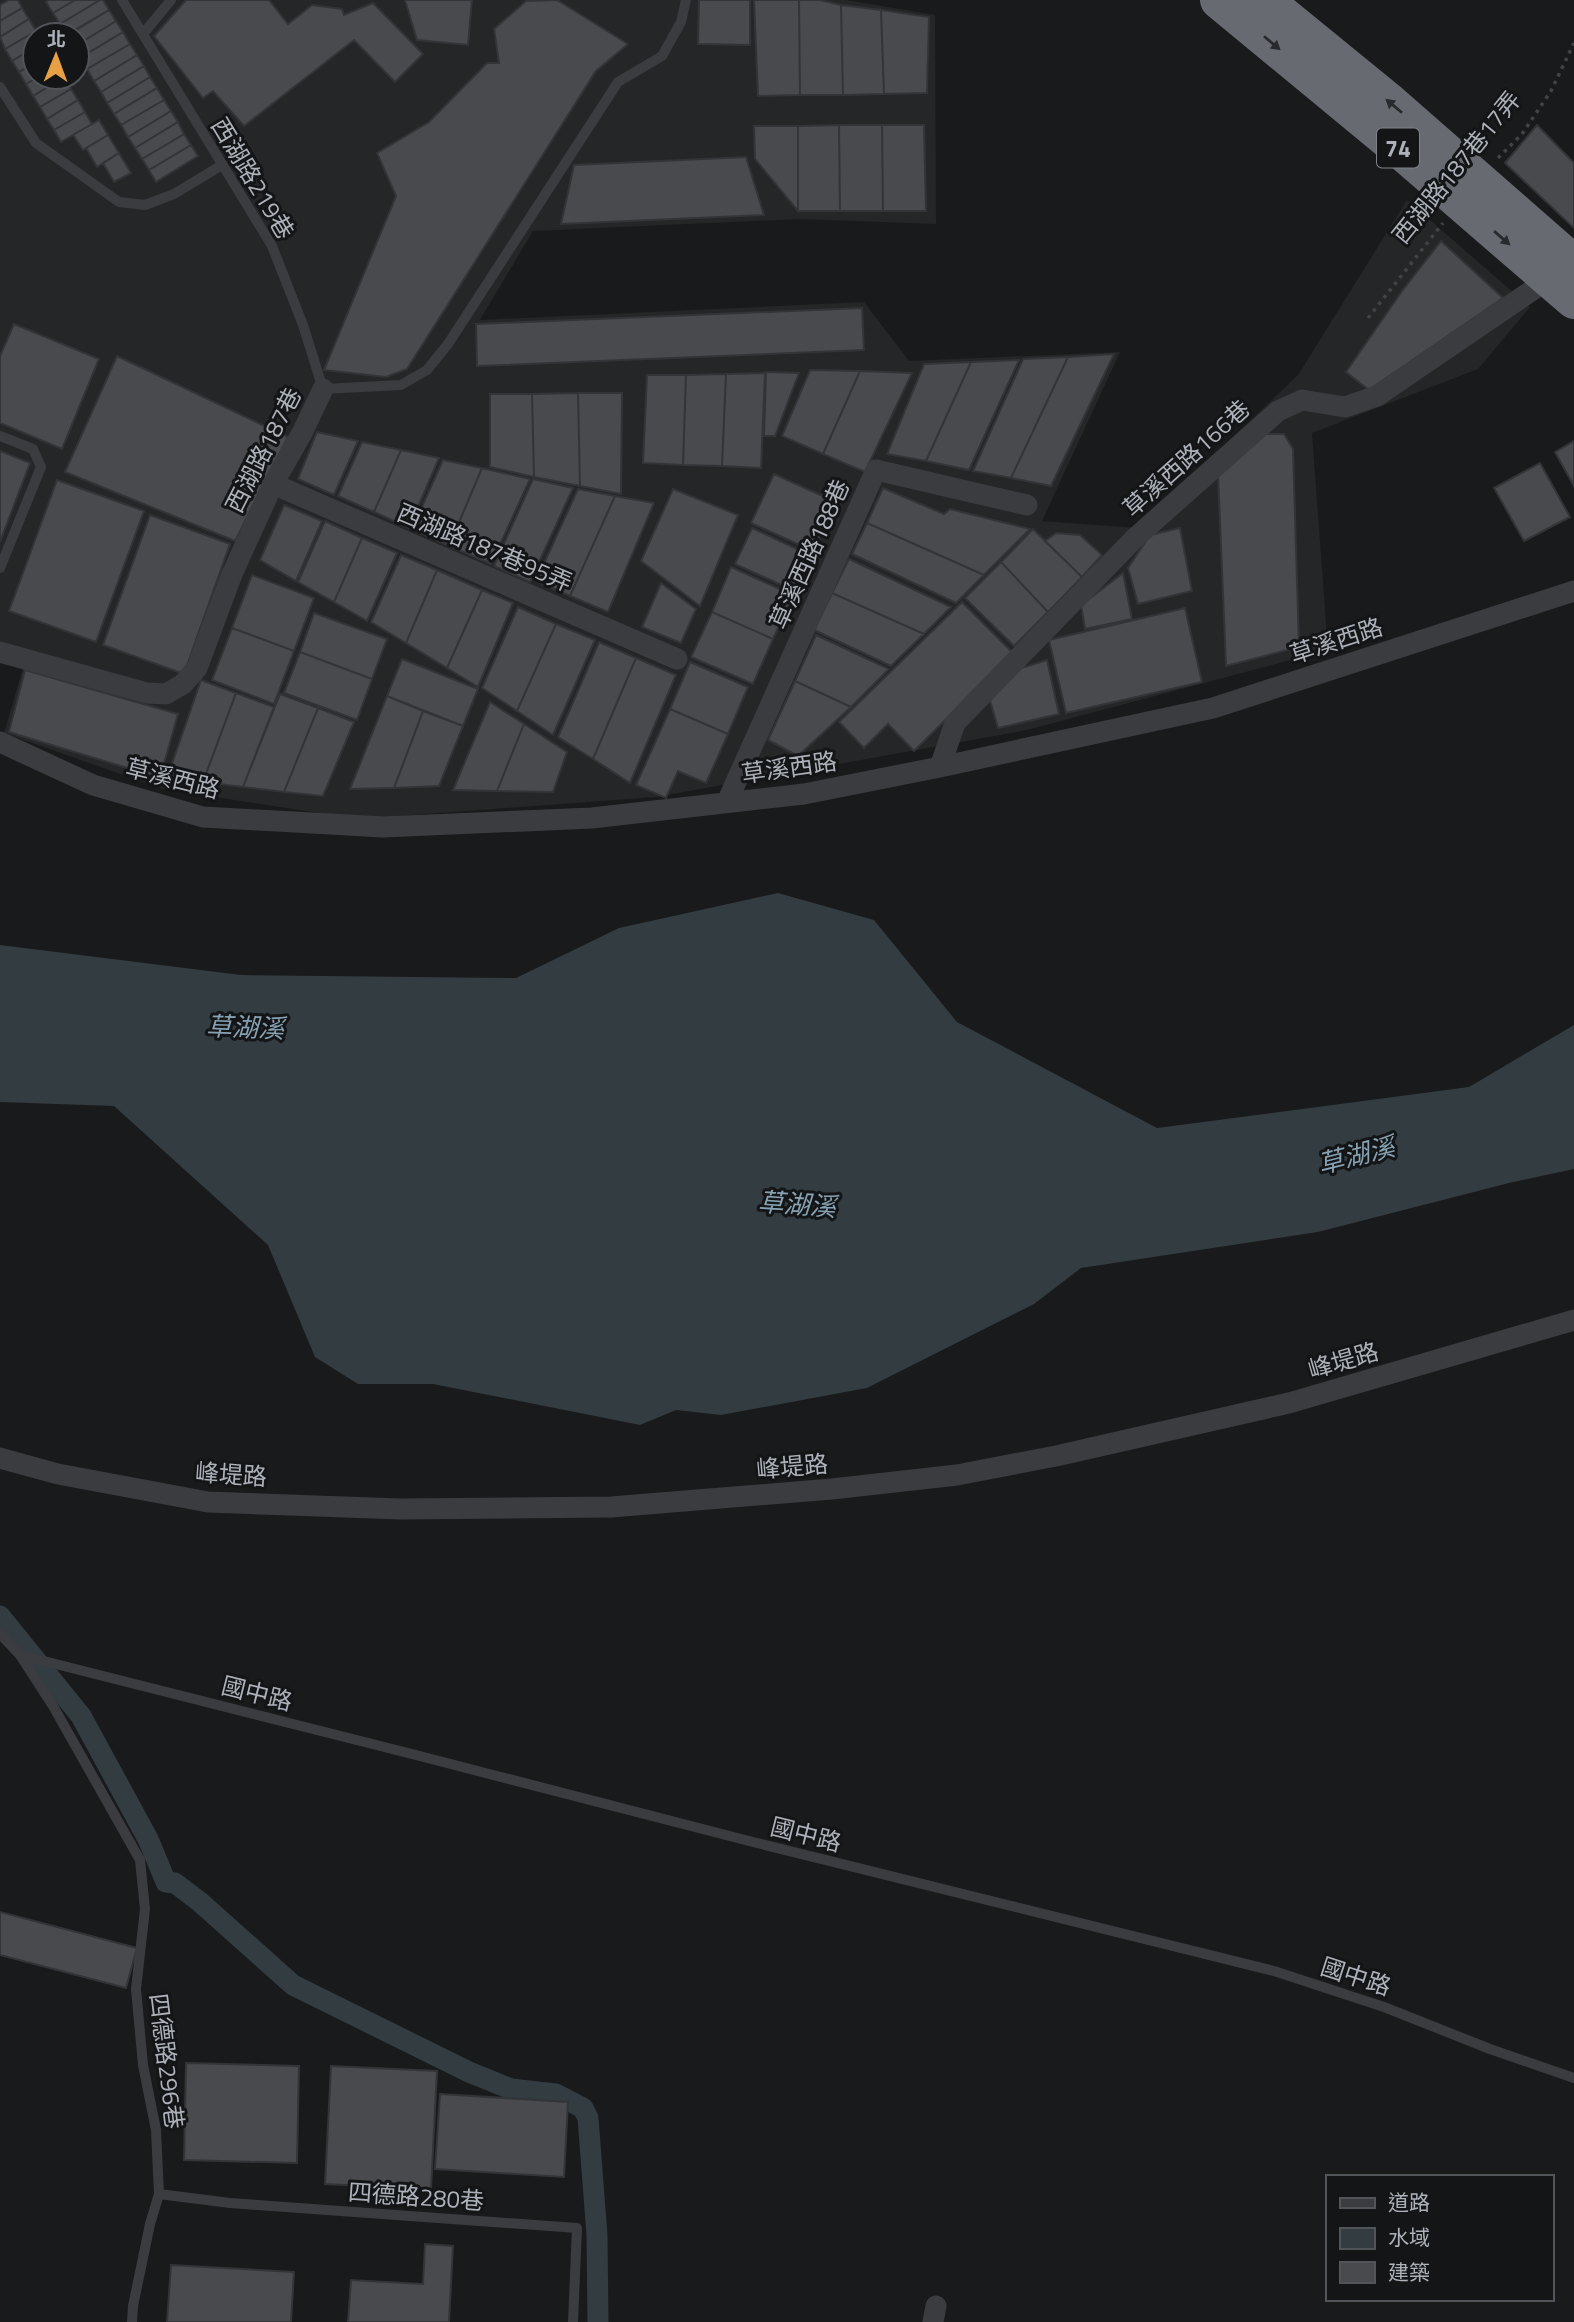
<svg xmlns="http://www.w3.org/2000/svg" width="1574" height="2322" viewBox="0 0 1574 2322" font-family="'Titillium Web','Noto Sans TC',sans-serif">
<rect width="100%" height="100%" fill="#191a1b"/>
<path fill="#252628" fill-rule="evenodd" d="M0,0H846L935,15L936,224L800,219L533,231L480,320L864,302L909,361L1120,352L1042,521L1138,528L1298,375L1407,200L1530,307L1478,369L1312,433L1328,650L1027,730L656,797L358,819L163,789L4,733L28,651L0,643ZM35,35H77V77H35Z"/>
<path fill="#323c41" d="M778,893L874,920L957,1022L1157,1128L1469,1087L1574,1025V1169L1509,1183L1318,1232L1081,1268L1034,1304L867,1388L721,1415L676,1410L640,1425L433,1384H358L315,1357L268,1245L114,1106L0,1102V945L241,975L516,978L619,928Z"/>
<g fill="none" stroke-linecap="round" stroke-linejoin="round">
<path stroke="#323c41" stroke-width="21" d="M0,1616L81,1716L148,1839L166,1882L175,1883L200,1902L293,1985L469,2072L511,2089L556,2094L583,2108L588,2118L597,2235L598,2322"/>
</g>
<path fill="#484a4e" stroke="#333437" stroke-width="2" d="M9,0H18L22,8L0,21V5Z
M49,0H75L53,13L46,2Z
M75,0H100L60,24L53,13Z
M100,0H103L109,10L66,35L60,24Z
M186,0H269L288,24L312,5L342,9L344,15L373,3L423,54L395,82L354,40L244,126L213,91L203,98L154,36Z
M472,0L468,45L417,40L405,0Z
M557,0L628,44L596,71L407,369L386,377L324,370L396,196L377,153L429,122L487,63H499L494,29L526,1Z
M699,0H750V45L698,44Z
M754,0H799L800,95L758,96Z
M799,0H820L841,5L843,95H800Z
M841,5L881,10L884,94L843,95Z
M22,8L29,19L0,37V21Z
M109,10L116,21L77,45V35H68Z
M881,10L929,17L927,93L884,94Z
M29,19L36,31L5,49L0,37Z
M116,21L123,32L80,58L77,53V45Z
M36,31L39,35H35V47L12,61L5,49Z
M123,32L130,44L87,69L80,58Z
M130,44L137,55L94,81L87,69Z
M35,47V63L19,72L12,61Z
M137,55L144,66L101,92L94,81Z
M35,63V77H38L26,84L19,72Z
M144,66L150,77L107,103L101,92Z
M38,77H64L33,96L26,84Z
M64,77L71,89L40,107L33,96Z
M150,77L157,88L114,114L107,103Z
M157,88L164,100L121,125L114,114Z
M71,89L78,100L47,119L40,107Z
M78,100L85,112L54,130L47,119Z
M164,100L171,111L128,137L121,125Z
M171,111L178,122L135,148L128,137Z
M85,112L92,124L61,142L54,130Z
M99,120L108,135L83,150L73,135Z
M178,122L184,134L142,159L135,148Z
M839,125H882L883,211H840Z
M839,125L840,211H798V126Z
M882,125H924L926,211H883Z
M1537,125L1574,163V228L1505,163Z
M754,126H798V211L755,159Z
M184,134L191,145L149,170L142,159Z
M108,135L119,153L97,167L86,148Z
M191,145L198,156L156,182L149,170Z
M119,153L131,173L114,182L103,163Z
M746,157L764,215L561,224L574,165Z
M1441,241L1503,298L1369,390L1346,372L1402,291Z
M862,308L864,350L477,366L476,324Z
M14,324L99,359L62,449L0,423V356Z
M1114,354L1051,486L1011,478L1068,357Z
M117,356L288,437L235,541L65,472Z
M1068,357L1011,478L973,471L1023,359Z
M1019,360L969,470L926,461L971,362Z
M971,362L926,461L887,454L924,364Z
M810,370L860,371L823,454L782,436Z
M860,371L912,373L865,472L823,454Z
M766,372L799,373L775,436H764Z
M765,373L761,468L722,466L726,374Z
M726,374L722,466L683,465L686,375Z
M647,375H686L683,465L643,463Z
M578,393H622L621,494L580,486Z
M578,393L580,486L534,477L532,394Z
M490,394H532L534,477L490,467Z
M317,432L358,441L334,495L298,479Z
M1252,434H1284L1293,449L1299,647L1226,666L1218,474Z
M1574,441V486L1555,452Z
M362,442L401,450L374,512L338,496Z
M401,450L439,458L409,528L374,512Z
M0,451L30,463L0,542Z
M443,460L482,468L449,546L412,529Z
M1540,463L1570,517L1524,541L1494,488Z
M482,468L530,479L491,564L449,546Z
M774,474L836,502L813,551L751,523Z
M533,479L573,488L530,582L494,566Z
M57,480L144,511L96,642L9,611Z
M883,488L944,514L950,509L1030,529L984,575L867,523Z
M578,489L615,496L570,596L536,581Z
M673,489L738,515L700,606L641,561Z
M615,496L654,503L608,612L570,596Z
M284,505L322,521L296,581L260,560Z
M150,515L230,544L184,674L103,645Z
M325,521L362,538L334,602L298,582Z
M867,523L984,575L956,603L852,554Z
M752,528L812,556L795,591L735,564Z
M1180,528L1192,591L1138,604L1128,568L1150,535Z
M1033,529L1082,577L1048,612L1001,562Z
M1056,533L1080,535L1102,555L1082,577L1045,541Z
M362,538L397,553L367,621L334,602Z
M401,555L437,570L406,643L371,622Z
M849,559L951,607L924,634L832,593Z
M1001,562L1048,612L1014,646L965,598Z
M731,567L793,595L773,639L712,612Z
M437,570L482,590L447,668L406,643Z
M1123,573L1132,619L1085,629L1081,605Z
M252,575L314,598L294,651L232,628Z
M661,583L696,609L681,643L642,627Z
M482,590L513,603L478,687L447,668Z
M832,593L924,634L891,666L814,630Z
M962,602L1013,653L914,751L888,724L864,748L839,722Z
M518,607L556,624L517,711L482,688Z
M1185,608L1202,682L1066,713L1049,640Z
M712,612L773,639L753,684L691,657Z
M314,613L387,639L372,679L300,652Z
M556,624L595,640L553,735L517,711Z
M232,628L294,651L274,704L212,680Z
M816,635L889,669L851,707L795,681Z
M599,642L636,658L593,759L558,737Z
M300,652L372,679L357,720L284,693Z
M636,658L676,675L630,783L593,759Z
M402,659L478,689L463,726L387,696Z
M1047,660L1059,714L998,728L989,697L1015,670Z
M690,662L748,687L728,734L670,709Z
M25,670L178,714L160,778L9,732Z
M201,680L236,693L203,782L167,778Z
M795,681L851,707L798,756L768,740Z
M236,693L274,707L243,787L203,782Z
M280,694L318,708L284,792L243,787Z
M387,696L423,711L394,788L350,789Z
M490,702L524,724L497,791L453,790Z
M318,708L354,722L323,796L284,792Z
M670,709L728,734L706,783L678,771L666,798L636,785Z
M423,711L463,726L439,786L394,788Z
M524,724L567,752L553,792L497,791Z
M0,1912L137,1948L126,1988L0,1955Z
M186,2063L299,2066L297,2163L184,2160Z
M331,2066L437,2071L431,2189L325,2184Z
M440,2094L568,2102L564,2177L435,2169Z
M425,2244L453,2246L449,2322H348L351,2280L423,2284Z
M171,2265L294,2272L291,2322H167Z"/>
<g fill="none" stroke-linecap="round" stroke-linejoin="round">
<path stroke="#414347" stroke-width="3.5" stroke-dasharray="3.5 5" stroke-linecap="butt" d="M1498,158L1522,134L1551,91L1574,43
M1368,318L1443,223"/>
<path stroke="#3b3c40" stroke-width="10" d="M122,0L272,246L303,325L323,389L401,385L427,370L448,344L618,82L662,56L681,22L686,0
M143,34L171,0
M0,87L36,143L119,202L145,205L174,194L222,165
M0,436L33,449L41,467L0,568
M0,1634L20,1655L53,1706L140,1860L145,1909L136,1989L143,2065L156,2130L159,2194L150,2224L133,2306L132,2322
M20,1655L412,1754L753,1842L1274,1971L1384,2007L1490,2049L1574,2078
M159,2194L230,2203L577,2228L573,2322"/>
<path stroke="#3b3c40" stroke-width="21" d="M273,484L677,659
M0,652L147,693L166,694L183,684L197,668L232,574L273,484L302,433L323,389
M0,742L93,785L203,817L383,827L592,818L804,794L940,767L1213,708L1574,591
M940,767L955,723L1135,538L1278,411L1302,400L1345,407L1377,396L1537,287
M727,802L876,470L1027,505
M0,1458L58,1474L208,1502L400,1509L611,1507L832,1489L957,1475L1056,1456L1289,1403L1574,1320
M933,2322L936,2306"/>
<path stroke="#676b71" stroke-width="38" d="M1219,0L1397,147L1574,300
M1264,0L1389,102L1574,264"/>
</g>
<defs><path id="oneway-solid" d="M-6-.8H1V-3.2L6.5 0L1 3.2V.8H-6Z" transform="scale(1.75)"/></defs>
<g fill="#292a2d">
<use href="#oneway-solid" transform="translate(1272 43) rotate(40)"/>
<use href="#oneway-solid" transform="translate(1394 106) rotate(-140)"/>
<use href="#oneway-solid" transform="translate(1502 238) rotate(41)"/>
</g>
<g text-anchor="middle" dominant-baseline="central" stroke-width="6" stroke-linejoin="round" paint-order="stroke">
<rect fill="#141516" stroke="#7f8389" stroke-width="2" x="1377" y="128.5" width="42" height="39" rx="5"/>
<g font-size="23" font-weight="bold" fill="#adb2ba">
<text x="1398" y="148">74</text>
</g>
<g font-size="24" fill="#adb2ba" stroke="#141516">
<text transform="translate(1456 167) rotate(-51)">西湖路187巷17弄</text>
<text transform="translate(253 178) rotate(59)">西湖路219巷</text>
<text transform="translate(263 450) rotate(-63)">西湖路187巷</text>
<text transform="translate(1186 458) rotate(-42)">草溪西路166巷</text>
<text transform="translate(485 547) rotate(23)">西湖路187巷95弄</text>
<text transform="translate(809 554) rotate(-66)">草溪西路188巷</text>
<text transform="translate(1336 640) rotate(-18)">草溪西路</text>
<text transform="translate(789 767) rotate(-8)">草溪西路</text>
<text transform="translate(173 778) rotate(14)">草溪西路</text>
<text transform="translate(1343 1360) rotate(-16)">峰堤路</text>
<text transform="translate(792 1466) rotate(-5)">峰堤路</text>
<text transform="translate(231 1474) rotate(4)">峰堤路</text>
<text transform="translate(257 1693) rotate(14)">國中路</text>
<text transform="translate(806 1834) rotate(14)">國中路</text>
<text transform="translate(1356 1976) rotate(18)">國中路</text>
<text transform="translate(167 2061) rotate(83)">四德路296巷</text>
<text transform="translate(416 2196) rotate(4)">四德路280巷</text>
</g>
<g font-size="26" font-style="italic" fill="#86a2b3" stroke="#141516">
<text transform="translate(245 1027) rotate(2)">草湖溪</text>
<text transform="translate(1356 1155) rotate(-14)">草湖溪</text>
<text transform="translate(797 1204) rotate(4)">草湖溪</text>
</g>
</g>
<rect x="1326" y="2175" width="228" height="126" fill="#141516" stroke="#515458" stroke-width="2"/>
<rect x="1340" y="2198" width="35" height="10" fill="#3b3c40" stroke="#515458" stroke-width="2"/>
<text x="1388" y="2210" font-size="21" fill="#adb2ba">道路</text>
<rect x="1340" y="2228" width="35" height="21" fill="#323c41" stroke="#515458" stroke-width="2"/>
<text x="1388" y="2245" font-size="21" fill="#adb2ba">水域</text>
<rect x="1340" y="2262" width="35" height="21" fill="#484a4e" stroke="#515458" stroke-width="2"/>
<text x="1388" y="2280" font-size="21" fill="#adb2ba">建築</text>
<g transform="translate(56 56) rotate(1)"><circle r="33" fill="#141516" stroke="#515458" stroke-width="2"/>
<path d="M0-5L12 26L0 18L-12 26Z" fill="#e8a045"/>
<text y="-10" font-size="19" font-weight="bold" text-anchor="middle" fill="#adb2ba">北</text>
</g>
</svg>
